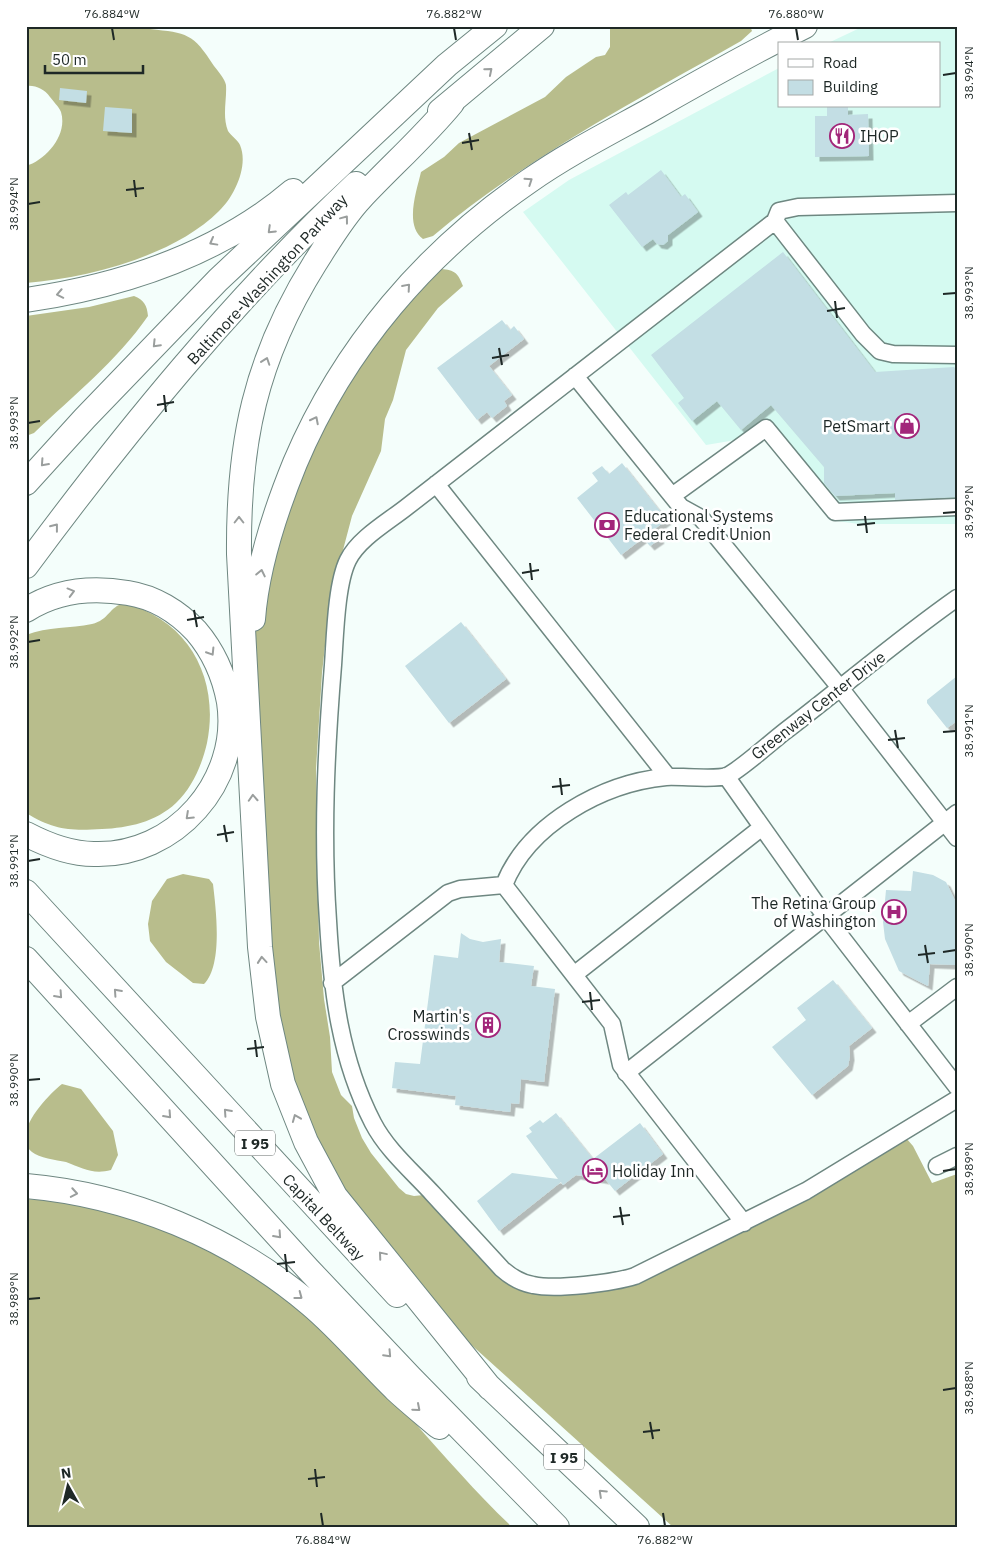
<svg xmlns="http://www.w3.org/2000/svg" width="983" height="1553" viewBox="0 0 983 1553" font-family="'IBM Plex Sans',sans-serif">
<defs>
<filter id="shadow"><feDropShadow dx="4.5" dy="4.5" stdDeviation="0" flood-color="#0004"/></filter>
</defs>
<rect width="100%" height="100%" fill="#f4fefb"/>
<path fill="#d5faf1" d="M864,26H957V524H859L837,521L765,435L706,445L523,212L569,180L779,68V106H939V44H826Z"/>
<path fill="#b8bd8c" d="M26,26H149L150,29C187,33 193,33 214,66C218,71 225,79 226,85C227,100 222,116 228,131C231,136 238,140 240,145C249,166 234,197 219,211C174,256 88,278 26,283V166C46,160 68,135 61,112C59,107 53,101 50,97C44,89 36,85 26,86Z
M610,26H750L752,31L741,41C637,100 524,159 433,236L423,239C404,225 417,190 421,172L444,157L459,143L545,97L566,77L596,57L605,55L610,47Z
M441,269C455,270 458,273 463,286L438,308L406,350L393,400L385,419L381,451L352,516L334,584L328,619L322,673L316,769L319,942L324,999L330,1037L332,1072L341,1095L352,1106L354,1118L362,1138L371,1153L399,1188L406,1194L414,1196L433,1194L517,1280L614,1281L906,1138L913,1146L932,1183L957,1174V1527H673L416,1295L373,1243L283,1084L248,691L255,603L264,559L350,359Z
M134,296C144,300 147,305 148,316C117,361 73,396 34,433L26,436V316L89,307Z
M124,603C189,620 220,679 207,743C202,765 192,788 176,803C156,822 128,828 102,829C70,831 54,830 26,813V635C48,626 70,629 92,624C109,620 109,607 124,603Z
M183,874L209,879L213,884C216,910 223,965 204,984L193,983L166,962L150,941L148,924L152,901L167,879Z
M62,1084L81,1089L113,1131L118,1155L111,1170C93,1175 82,1168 66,1162C56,1160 39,1158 32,1152C10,1134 48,1095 62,1084Z
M26,1199C90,1202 162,1222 218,1252C237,1262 254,1276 272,1288C286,1297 303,1306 315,1318C386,1383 443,1461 512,1527H26Z"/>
<path fill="#c3dee4" filter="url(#shadow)" d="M60,88L87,91L86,103L59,100Z
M848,106V115L868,114L869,156L815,157V116H827V107Z
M105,107L132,109V133L103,131Z
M661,170L681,197L685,194L698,212L668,235V241L663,245L657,244L653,239L642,247L609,205L626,192L628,195Z
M783,252L875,372L954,367L957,370V497L895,500V493L835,496L824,483V467L771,405L741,430L717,401L692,421L678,403L684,398L651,355Z
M502,320L510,330L514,326L524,339L489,366L512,395L504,401L507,406L492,418L487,412L477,420L437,368Z
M622,463L667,520L653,530L660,539L650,546L643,538L621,555L577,498L598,481L592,473L602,466L609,474Z
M461,622L506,679L449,723L405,666Z
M957,676V721L947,728L927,703V700Z
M913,871L933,875L946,882L957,905L955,965L930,964L928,986L899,971L885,939L883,922L886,890L911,891Z
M461,933L470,939L483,942L501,939L499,962L534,966L531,986L555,989L544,1082L521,1079L519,1104L511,1103L510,1112L455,1105L456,1096L392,1088L395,1062L420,1064L434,955L458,958Z
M833,980L872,1028L849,1046L850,1056L848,1066L812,1095L772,1047L806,1020L797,1008Z
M556,1113L593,1159L640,1123L663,1154L615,1191L606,1180L576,1175L563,1185L561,1182L499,1231L477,1201L512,1173L558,1179L526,1136L532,1132L529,1128L540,1120L543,1123Z"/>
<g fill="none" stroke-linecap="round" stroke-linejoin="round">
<defs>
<path id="minor" d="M775,221L779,211L798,207L957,203
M957,355L893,354L880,351L863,334L775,221L408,506C388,522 359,538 348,560C336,584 335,638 333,665C326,751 322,835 328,921C332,991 340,1059 373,1123C387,1150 412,1171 433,1194C456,1219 479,1244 502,1269C511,1277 521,1283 533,1285C556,1290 613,1283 635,1276L806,1191L957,1099
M575,376L681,507L701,518L712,531L841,689L957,838
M436,484L668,777
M672,496L766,428L835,512L957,507
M726,776L825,916L957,1087
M504,885L612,1024L621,1065L744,1223
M575,974L761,828
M332,983L448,893L460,889L504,885C528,824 603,783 666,777C680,776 716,780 727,776C740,770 770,743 784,732C842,688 897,640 957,598
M908,1024L957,987
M626,1073L957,813
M937,1166L957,1156"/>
<path id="highway" d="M452,103C424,137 391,166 361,198C343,217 329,241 315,263C255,359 238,443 239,554L260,947L268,1017L283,1084L306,1142L335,1196L490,1388
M440,111L542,26
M26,300C121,286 219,254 293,191
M26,483L85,418L218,280L447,65L495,26
M26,566C126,431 234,299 356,184
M26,610C57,590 93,587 128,593C154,597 178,612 196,631C214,652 224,675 229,702C241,781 175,857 94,854C70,854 47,845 26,834
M253,619C257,566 275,512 295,463C344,347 426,252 529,181C566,155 607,134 647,112C699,82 751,53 805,26
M26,892L397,1295
M26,959L308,1269L410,1377L557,1527
M26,1186C129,1195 231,1237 310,1304C341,1330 367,1362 396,1390C410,1403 425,1415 439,1427
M479,1377L637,1527"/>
</defs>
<use href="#minor" stroke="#6e8781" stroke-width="19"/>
<use href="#highway" stroke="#6e8781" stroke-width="26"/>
<use href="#minor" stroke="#fff" stroke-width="16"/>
<use href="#highway" stroke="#fff" stroke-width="24"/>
</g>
<defs><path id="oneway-chevron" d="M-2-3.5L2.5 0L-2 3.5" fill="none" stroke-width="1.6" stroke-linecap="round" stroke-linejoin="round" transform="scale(1.25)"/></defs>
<g stroke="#9a9e9d">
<use href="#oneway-chevron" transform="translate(489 71) rotate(-40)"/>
<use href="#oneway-chevron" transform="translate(529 181) rotate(-34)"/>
<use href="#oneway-chevron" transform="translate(345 219) rotate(-53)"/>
<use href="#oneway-chevron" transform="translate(271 230) rotate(136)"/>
<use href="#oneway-chevron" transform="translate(213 242) rotate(151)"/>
<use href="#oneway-chevron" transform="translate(407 287) rotate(-49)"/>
<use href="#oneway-chevron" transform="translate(60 294) rotate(169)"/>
<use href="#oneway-chevron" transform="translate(156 344) rotate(134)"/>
<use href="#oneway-chevron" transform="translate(266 361) rotate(-71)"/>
<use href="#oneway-chevron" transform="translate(315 420) rotate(-63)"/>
<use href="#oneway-chevron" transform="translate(44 463) rotate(132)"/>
<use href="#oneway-chevron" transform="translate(239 520) rotate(-90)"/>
<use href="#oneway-chevron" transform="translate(55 527) rotate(-52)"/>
<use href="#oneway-chevron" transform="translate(261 573) rotate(-78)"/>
<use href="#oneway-chevron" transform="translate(71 592) rotate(-15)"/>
<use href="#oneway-chevron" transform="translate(211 652) rotate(58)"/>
<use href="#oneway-chevron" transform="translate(253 798) rotate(-93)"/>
<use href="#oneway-chevron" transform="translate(189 816) rotate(137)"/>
<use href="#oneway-chevron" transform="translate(262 960) rotate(-95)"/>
<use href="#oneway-chevron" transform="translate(117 992) rotate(-132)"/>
<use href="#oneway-chevron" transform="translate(59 995) rotate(48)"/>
<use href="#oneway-chevron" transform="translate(227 1112) rotate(-132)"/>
<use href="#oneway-chevron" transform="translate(168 1115) rotate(48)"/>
<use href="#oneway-chevron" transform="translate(296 1118) rotate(-112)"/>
<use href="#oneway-chevron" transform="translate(74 1193) rotate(10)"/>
<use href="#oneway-chevron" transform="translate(278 1235) rotate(48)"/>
<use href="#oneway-chevron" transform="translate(382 1255) rotate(-130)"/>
<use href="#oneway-chevron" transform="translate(299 1296) rotate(37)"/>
<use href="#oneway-chevron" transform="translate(388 1354) rotate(47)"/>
<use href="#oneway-chevron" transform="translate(417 1408) rotate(41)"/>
<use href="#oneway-chevron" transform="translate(602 1493) rotate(-137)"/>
</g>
<path fill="none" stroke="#1e2826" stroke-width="2" d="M112,28L114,40M454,28L456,40M796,28L798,40M943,75L956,73M469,133L472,150M462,143L479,140M134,180L136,197M126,190L144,188M28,204L40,202M943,294L956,293M835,301L837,318M827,311L845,308M499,348L502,365M492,358L509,355M164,395L166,412M157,405L174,402M28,423L40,421M943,513L956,512M865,516L867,533M857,525L875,523M530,563L532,580M522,573L539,570M194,610L197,627M187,620L204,617M28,642L40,640M895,730L898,748M943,732L956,731M888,740L905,738M560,778L562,795M552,787L570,785M224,825L227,842M217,835L234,832M28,861L40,859M925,945L928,963M943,952L956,950M918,955L935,953M590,992L592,1010M582,1002L600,1000M255,1040L257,1057M247,1049L264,1047M28,1080L40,1079M943,1171L956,1169M620,1207L623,1225M613,1217L630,1215M285,1254L287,1272M277,1264L295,1262M28,1299L40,1298M943,1390L956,1388M650,1422L653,1439M643,1432L660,1430M315,1469L317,1487M308,1479L325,1477M321,1513L323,1526M663,1513L665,1526"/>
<defs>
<symbol id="restaurant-ring" viewBox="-11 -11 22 22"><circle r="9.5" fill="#fff" stroke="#a2267a" stroke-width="1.5"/><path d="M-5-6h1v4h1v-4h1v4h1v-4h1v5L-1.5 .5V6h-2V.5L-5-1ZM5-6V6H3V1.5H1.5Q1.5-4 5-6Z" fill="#a2267a"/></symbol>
<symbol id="shop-ring" viewBox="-11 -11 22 22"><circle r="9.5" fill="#fff" stroke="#a2267a" stroke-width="1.5"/><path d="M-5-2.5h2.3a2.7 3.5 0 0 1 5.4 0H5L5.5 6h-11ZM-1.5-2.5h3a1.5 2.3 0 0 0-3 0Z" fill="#a2267a"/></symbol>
<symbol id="bank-ring" viewBox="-11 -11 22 22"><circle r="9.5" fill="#fff" stroke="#a2267a" stroke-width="1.5"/><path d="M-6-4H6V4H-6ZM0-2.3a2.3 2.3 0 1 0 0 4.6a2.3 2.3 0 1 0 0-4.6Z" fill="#a2267a"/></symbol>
<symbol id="hospital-ring" viewBox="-11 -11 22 22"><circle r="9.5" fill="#fff" stroke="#a2267a" stroke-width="1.5"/><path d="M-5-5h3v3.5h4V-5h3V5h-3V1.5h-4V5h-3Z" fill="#a2267a"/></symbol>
<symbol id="building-ring" viewBox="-11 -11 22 22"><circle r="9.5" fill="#fff" stroke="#a2267a" stroke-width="1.5"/><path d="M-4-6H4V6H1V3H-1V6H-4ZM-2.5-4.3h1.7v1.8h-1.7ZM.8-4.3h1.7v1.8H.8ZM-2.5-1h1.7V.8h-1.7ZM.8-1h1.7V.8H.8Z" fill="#a2267a"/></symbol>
<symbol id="hotel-ring" viewBox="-11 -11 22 22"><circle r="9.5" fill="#fff" stroke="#a2267a" stroke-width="1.5"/><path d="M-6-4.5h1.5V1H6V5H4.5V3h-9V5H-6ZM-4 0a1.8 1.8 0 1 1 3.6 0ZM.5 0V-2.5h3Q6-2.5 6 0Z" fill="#a2267a"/></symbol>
</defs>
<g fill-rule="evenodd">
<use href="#restaurant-ring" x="828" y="122" width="28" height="28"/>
<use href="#shop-ring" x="893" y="412" width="28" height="28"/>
<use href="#bank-ring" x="593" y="511" width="28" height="28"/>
<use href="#hospital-ring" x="880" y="898" width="28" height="28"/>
<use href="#building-ring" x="474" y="1011" width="28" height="28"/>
<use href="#hotel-ring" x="581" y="1157" width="28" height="28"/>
</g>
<g text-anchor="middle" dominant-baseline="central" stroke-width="5" stroke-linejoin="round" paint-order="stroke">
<g fill="#fff" stroke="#626867" stroke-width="1">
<rect x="235" y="1130.5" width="40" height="25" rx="4"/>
<rect x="544" y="1444.5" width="40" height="25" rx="4"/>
</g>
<g font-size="15" font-weight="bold" fill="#1e2826">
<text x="255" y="1143">I 95</text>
<text x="564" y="1457">I 95</text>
</g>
<g font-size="16" fill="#1e2826" stroke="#fff" text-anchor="start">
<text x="860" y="136">IHOP</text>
<text x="890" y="426" text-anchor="end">PetSmart</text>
<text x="624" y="516">Educational Systems<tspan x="624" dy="18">Federal Credit Union</tspan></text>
<text x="876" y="903" text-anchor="end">The Retina Group<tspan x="876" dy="18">of Washington</tspan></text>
<text x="470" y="1016" text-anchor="end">Martin's<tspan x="470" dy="18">Crosswinds</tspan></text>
<text x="612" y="1171">Holiday Inn</text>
</g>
<g font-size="16" fill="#1e2826" stroke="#fff">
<text transform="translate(267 279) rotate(-47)">Baltimore-Washington Parkway</text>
<text transform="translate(818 705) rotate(-38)">Greenway Center Drive</text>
<text transform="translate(324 1217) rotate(47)">Capital Beltway</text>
</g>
</g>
<rect width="983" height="1553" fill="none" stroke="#ffffff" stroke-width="55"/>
<rect x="778" y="42" width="162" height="65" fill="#ffffff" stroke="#a5a9a8"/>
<rect x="788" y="59" width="25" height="8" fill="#ffffff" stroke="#a5a9a8"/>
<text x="823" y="68" font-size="15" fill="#1e2826">Road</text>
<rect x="788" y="80" width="25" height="15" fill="#c3dee4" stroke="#a5a9a8"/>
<text x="823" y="92" font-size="15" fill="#1e2826">Building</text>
<g transform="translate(68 1486) rotate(352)" stroke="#ffffff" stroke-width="4" paint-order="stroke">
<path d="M0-4L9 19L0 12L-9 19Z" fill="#1e2826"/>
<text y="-8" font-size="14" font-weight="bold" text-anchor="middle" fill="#1e2826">N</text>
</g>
<path d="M45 65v8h98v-8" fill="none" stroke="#1e2826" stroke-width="2.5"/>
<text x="52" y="65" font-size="15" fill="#1e2826" stroke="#ffffff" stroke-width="4" paint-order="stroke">50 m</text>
<rect x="28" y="28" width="928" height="1498" fill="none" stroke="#1e2826" stroke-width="2"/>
<g font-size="12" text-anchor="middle" fill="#1e2826">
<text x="112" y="18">76.884°W</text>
<text x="454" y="18">76.882°W</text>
<text x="796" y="18">76.880°W</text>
<text transform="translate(969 73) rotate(-90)" y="4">38.994°N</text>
<text transform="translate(14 204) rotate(-90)" y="4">38.994°N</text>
<text transform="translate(969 293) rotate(-90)" y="4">38.993°N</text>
<text transform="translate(14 423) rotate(-90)" y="4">38.993°N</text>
<text transform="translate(969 512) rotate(-90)" y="4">38.992°N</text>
<text transform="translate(14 642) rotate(-90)" y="4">38.992°N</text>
<text transform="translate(969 731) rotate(-90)" y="4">38.991°N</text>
<text transform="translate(14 861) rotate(-90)" y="4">38.991°N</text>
<text transform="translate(969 950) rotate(-90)" y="4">38.990°N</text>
<text transform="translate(14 1080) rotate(-90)" y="4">38.990°N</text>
<text transform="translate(969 1169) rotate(-90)" y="4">38.989°N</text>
<text transform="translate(14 1299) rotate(-90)" y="4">38.989°N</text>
<text transform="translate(969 1388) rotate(-90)" y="4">38.988°N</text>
<text x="323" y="1544">76.884°W</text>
<text x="665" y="1544">76.882°W</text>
</g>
</svg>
